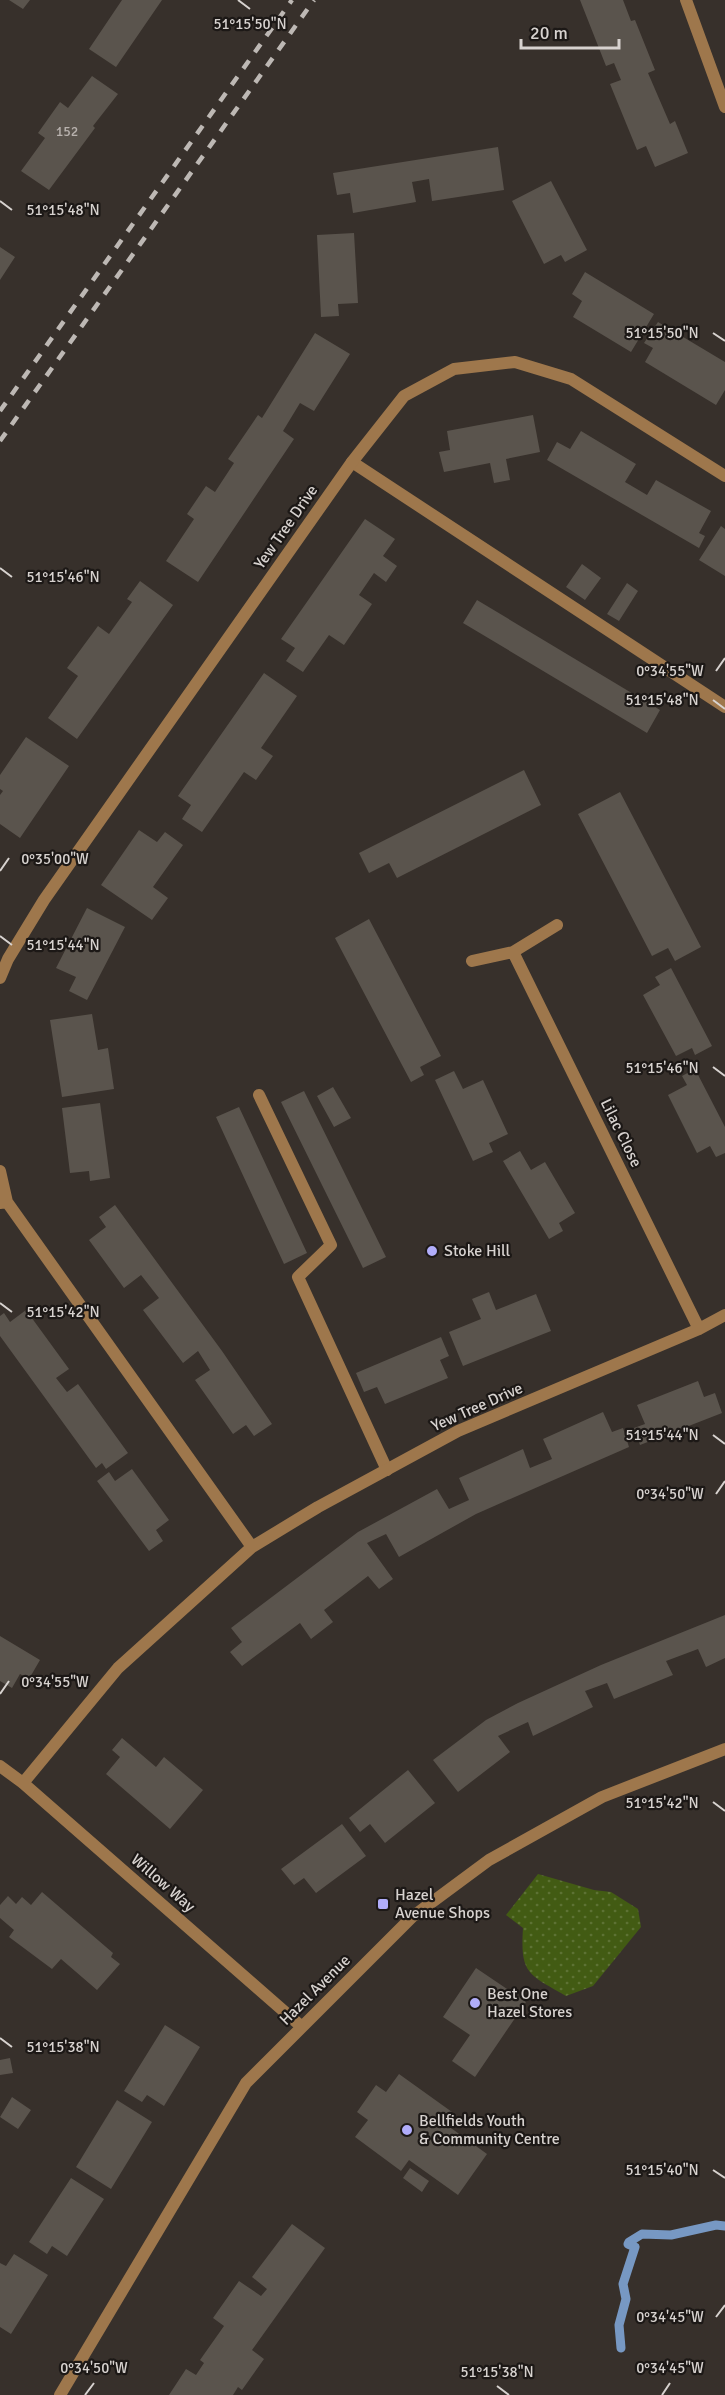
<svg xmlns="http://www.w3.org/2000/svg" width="725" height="2395" viewBox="0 0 725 2395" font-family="Signika,sans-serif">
<defs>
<pattern id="park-dots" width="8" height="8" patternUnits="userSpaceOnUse" patternTransform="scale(1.5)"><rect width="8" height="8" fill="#425b13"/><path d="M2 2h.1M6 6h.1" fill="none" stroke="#5d7234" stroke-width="1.8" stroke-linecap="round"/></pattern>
</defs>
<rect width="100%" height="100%" fill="#37302b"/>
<path fill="url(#park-dots)" d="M538,1874L594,1890L611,1892L638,1909L641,1927L593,1986L566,1996C528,1974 520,1974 523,1928L506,1915Z"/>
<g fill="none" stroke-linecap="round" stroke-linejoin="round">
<path stroke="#7798c3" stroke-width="9" d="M621,2348L619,2325L626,2299L623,2284L635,2247L628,2244L629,2242L642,2234L671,2235L716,2225L725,2226"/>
</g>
<path fill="#5a544d" d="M9,0H30L23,9Z
M122,0H162L116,67L89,49Z
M580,0H623L631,21L635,20L655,70L648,73L670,124L675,121L688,153L655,167L646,146L637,150L610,84L621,80L614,63L606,66Z
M92,76L118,94L93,126L95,128L49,190L21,171L45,138L38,133L60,102L68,108Z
M498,147L504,190L432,201L429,179L412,182L416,202L353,213L350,193L337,195L333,173Z
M551,181L587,250L565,262L561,255L544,264L512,201Z
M354,233L358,303L338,304L339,316L321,317L317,235Z
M0,247L15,257L0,280Z
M585,272L654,314L631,352L573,317L582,301L572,294Z
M658,322L725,362V390L716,405L645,362L653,348L644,343Z
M315,333L350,354L314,411L300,403L283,431L294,439L198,582L166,561L194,519L187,514L206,486L215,492L234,463L228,459L258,415L262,418Z
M533,415L540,452L506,459L510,480L494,483L490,463L444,472L439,452L450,450L447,431Z
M581,431L636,464L625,482L647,495L656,480L711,511L699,533L705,536L699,548L547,460L557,442L570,449Z
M365,519L395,539L383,556L397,566L386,582L374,573L359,595L372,604L344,645L329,635L303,672L286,661L295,648L281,639Z
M721,526L725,529V576L699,560Z
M582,564L601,578L585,600L566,587Z
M140,581L173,605L77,739L48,718L78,676L67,668L98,626L109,634L132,602L127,599Z
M627,583L638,591L619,621L607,614Z
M477,600L660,710L647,733L463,623Z
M264,673L297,696L261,748L273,756L256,780L244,772L202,832L182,819L191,805L178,796Z
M26,737L69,766L20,838L0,824V795L3,791L0,789V775Z
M524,770L541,805L397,878L389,863L369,873L359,853Z
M620,792L701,947L675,961L668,948L652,956L578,814Z
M139,830L157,842L165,832L183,845L153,887L168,898L152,920L101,885Z
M87,908L125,927L87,1000L69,991L76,977L56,968Z
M369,919L441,1056L420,1067L424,1075L411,1082L335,938Z
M671,968L712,1046L695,1055L692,1048L676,1056L643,995L660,985L655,977Z
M92,1014L98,1050L108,1048L114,1089L62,1097L50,1020Z
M695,1069L725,1127V1153L716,1157L710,1146L697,1153L668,1095L687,1085L682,1076Z
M454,1071L463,1089L483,1080L508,1134L489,1143L493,1152L473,1161L435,1080Z
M333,1087L351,1118L334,1127L317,1096Z
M304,1091L386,1257L363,1268L281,1102Z
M100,1103L110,1178L90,1181L89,1171L70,1173L62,1108Z
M239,1107L307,1253L284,1264L216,1117Z
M520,1151L531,1170L545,1162L575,1213L559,1223L563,1231L549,1239L503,1161Z
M115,1205L222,1351L272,1424L254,1436L246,1425L233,1434L195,1380L210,1370L198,1351L183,1363L143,1310L159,1298L141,1275L124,1288L89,1240L106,1227L99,1217Z
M489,1292L496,1310L536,1294L551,1331L463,1366L449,1332L481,1319L472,1299Z
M26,1310L69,1369L56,1378L67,1392L78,1384L128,1453L106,1469L102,1463L96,1468L0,1336V1316L4,1313L10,1322Z
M441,1337L449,1356L440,1360L448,1378L385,1404L377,1387L364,1392L356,1373Z
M698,1381L704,1397L715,1393L722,1413L640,1445L634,1428L645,1424L637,1405Z
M603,1412L612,1432L623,1428L629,1447L476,1514L399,1557L386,1534L367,1543L393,1579L379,1589L368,1576L324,1610L333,1622L311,1639L300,1623L242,1666L230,1652L242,1642L231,1628L358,1532L437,1489L449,1509L469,1500L459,1478L523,1449L530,1468L552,1459L543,1439Z
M132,1469L169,1520L156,1530L163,1541L149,1551L97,1481L109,1472L115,1481Z
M725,1615V1658L706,1667L698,1649L666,1661L673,1675L614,1699L607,1683L585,1691L593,1707L533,1736L528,1722L498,1736L510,1752L458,1792L433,1760L486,1720L518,1703L601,1665Z
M0,1636L40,1660L29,1679L20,1674L12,1688L0,1681Z
M122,1738L156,1767L164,1757L203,1790L170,1829L106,1774L120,1757L112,1750Z
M408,1770L435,1803L385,1843L370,1824L360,1832L349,1818Z
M342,1824L366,1856L316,1893L304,1878L294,1885L281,1869Z
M42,1892L113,1953L111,1957L120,1964L97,1990L61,1959L52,1969L9,1937L14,1930L0,1918V1905L8,1896L16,1904L22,1897L31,1905Z
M476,1968L526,2002L475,2077L452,2061L470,2035L443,2017Z
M165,2025L200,2047L164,2106L147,2095L142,2102L124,2091Z
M10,2058L13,2073L0,2075V2060Z
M399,2074L452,2112L444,2123L487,2154L458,2195L409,2160L401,2171L355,2137L368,2120L357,2112L376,2085L386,2092Z
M12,2097L31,2110L18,2129L0,2117Z
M117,2100L152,2122L111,2189L76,2167Z
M410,2168L429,2181L422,2192L403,2178Z
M71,2178L104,2199L67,2256L52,2246L47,2254L29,2242Z
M292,2224L325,2248L252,2350L264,2359L242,2390L238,2387L233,2395H169L186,2369L196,2375L204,2363L200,2360L224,2326L213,2318L239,2281L261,2296L267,2289L252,2277Z
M14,2254L48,2275L11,2334L0,2327V2263L6,2266Z"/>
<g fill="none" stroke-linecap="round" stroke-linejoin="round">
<path stroke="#9e774c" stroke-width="12" d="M352,462L725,707
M259,1095L331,1245L298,1277L387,1470"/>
<path stroke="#9e774c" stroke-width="12" d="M686,0L725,107
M513,952L699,1329
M472,961L513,952L557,925
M0,978L8,959L44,900L352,462L404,396L454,369L515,362L571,379L725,476
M0,1171L7,1202
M0,1203L7,1202L252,1547
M0,1766L23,1783L302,2027
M23,1783L118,1668L252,1547L318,1507L458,1431L699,1329L725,1315
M60,2395L246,2083L412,1917L489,1860L602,1797L725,1749"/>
<path stroke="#bdb8b4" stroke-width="4.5" stroke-dasharray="10 10" stroke-linecap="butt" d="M0,411L292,0
M0,441L314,0"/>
</g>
<path fill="none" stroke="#d7d2cf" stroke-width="2" d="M238,0L250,9M0,201L12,210M713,333L725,341M0,568L12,577M716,671L725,658M713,700L725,709M0,871L9,858M0,936L12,945M713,1067L725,1076M0,1303L12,1312M713,1435L725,1444M716,1494L725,1481M0,1694L9,1681M713,1802L725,1811M0,2038L12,2047M713,2170L725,2178M716,2317L725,2305M497,2386L509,2395M85,2395L94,2383M662,2395L670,2383"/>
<g fill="#b1adfa" stroke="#1c1816" stroke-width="2">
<circle cx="432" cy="1251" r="6"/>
<rect x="377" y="1898" width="12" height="12" rx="3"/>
<circle cx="475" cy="2003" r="6"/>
<circle cx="407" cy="2130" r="6"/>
</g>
<g text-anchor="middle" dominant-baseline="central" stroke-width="4.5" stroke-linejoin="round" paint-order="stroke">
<g font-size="14" fill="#b8b2ae">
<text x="67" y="131">152</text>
</g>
<g font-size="16" fill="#d7d2cf" stroke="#1c1816">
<text transform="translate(286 527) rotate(-55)">Yew Tree Drive</text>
<text transform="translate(621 1133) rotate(64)">Lilac Close</text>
<text transform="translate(477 1407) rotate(-24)">Yew Tree Drive</text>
<text transform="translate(163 1883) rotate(41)">Willow Way</text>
<text transform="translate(315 1990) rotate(-45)">Hazel Avenue</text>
</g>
<g font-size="16" fill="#d7d2cf" stroke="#1c1816" text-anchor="start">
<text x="444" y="1251">Stoke Hill</text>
<text x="395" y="1895">Hazel<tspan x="395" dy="18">Avenue Shops</tspan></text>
<text x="487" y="1994">Best One<tspan x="487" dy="18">Hazel Stores</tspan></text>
<text x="419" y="2121">Bellfields Youth<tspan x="419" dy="18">&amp; Community Centre</tspan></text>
</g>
</g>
<g font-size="15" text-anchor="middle" fill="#d7d2cf" stroke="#1c1816" stroke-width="4.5" stroke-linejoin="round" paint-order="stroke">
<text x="250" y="29">51°15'50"N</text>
<text x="63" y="215">51°15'48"N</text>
<text x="662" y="338">51°15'50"N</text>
<text x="63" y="582">51°15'46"N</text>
<text x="670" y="676">0°34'55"W</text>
<text x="662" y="705">51°15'48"N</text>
<text x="55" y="864">0°35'00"W</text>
<text x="63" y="950">51°15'44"N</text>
<text x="662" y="1073">51°15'46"N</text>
<text x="63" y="1317">51°15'42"N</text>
<text x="662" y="1440">51°15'44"N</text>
<text x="670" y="1499">0°34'50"W</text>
<text x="55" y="1687">0°34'55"W</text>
<text x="662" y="1808">51°15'42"N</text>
<text x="63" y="2052">51°15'38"N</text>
<text x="662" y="2175">51°15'40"N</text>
<text x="670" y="2322">0°34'45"W</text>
<text x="94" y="2373">0°34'50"W</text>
<text x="670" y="2373">0°34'45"W</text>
<text x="497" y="2377">51°15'38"N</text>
</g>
<path d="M521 39v9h98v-9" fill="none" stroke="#d7d2cf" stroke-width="3"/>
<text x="530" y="39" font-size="18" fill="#d7d2cf" stroke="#1c1816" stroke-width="4.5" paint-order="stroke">20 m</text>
</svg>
